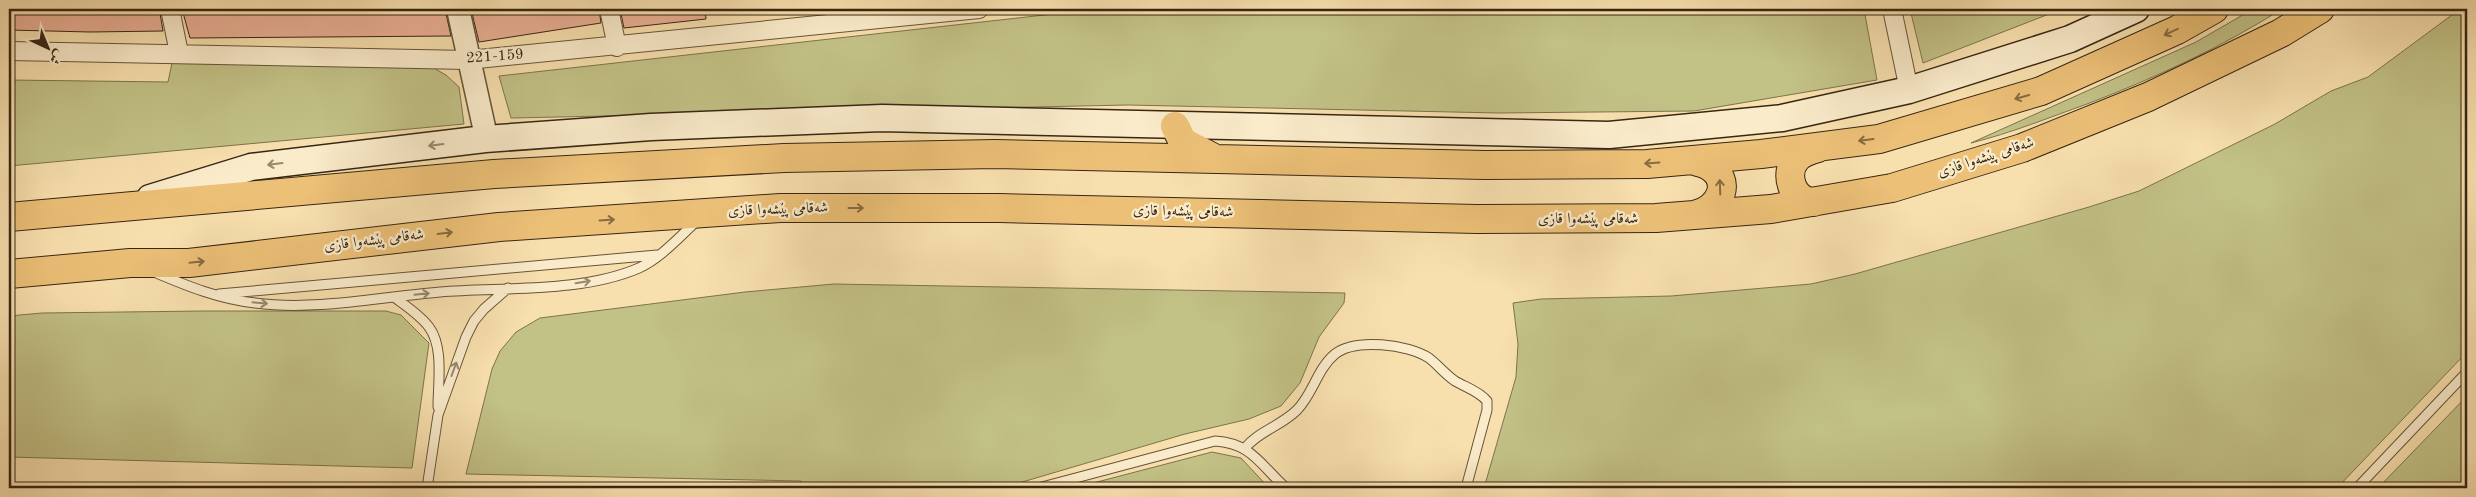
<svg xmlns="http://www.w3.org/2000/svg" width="2476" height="497" viewBox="0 0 2476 497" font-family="'Old Standard TT',Amiri,serif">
<rect width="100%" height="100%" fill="#f8e0ae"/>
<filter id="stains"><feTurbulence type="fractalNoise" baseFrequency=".004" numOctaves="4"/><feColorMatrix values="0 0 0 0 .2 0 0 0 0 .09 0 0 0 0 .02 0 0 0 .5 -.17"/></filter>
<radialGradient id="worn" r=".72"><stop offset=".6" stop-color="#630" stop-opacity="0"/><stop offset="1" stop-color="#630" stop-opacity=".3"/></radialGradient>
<path fill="#c2c186" stroke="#7c744d" d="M1098,9H1864L1877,80L1694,111L1499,113L1128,105L511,118L499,76Z
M1910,9H2062L1923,63Z
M2253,9H2282C2220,48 2155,78 2087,104C2048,118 2011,133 1971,143L2196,42Z
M2460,9H2467V352L2337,488H1484L1516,377L1518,344L1513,303L1541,299L1671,296L1811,284L1855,274L2089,207L2139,191L2275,124L2331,91L2368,77Z
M172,63L430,66L446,75L459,87L464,124L9,166V80L168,82Z
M834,284L1345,293L1344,303L1319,337L1300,383L1281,406L1249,419L1185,434L1002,488H803L801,481L466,474L492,369L500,351L516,332L540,318L745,292Z
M203,311H386L401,315L429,343L412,468L9,457V316L42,313Z
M2467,396V488H2378Z
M1212,452L1241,458L1269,488H1074Z"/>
<path fill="#eab095" stroke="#372614" d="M9,9H138V14L160,13L163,31L90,32L9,30Z
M182,9H445L451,36L190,38Z
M471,9H599L601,23L479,42Z
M620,9H705L706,19L624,28Z"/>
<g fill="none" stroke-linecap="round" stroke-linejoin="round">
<defs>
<path id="service" d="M154,272C187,286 219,299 255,303C316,311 379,297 440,292C503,287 581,293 639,268C661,258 680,236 698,220
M219,294L657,255
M394,297C406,306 420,315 429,327C444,347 438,383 438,407
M1245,448C1259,431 1281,426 1297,410C1313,394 1317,369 1335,354C1355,338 1408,344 1429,358C1438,365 1445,374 1455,381C1465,387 1479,391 1487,401V410L1466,488
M427,488L438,415L466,337L474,321L484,309L508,288
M1038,488L1215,441C1252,443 1261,466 1286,488
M2357,488L2467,372"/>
<path id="minor" d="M170,9L179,53
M609,9L617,47
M1892,9L1909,90
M9,51L468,60L979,9"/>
<path id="tertiary" d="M458,9L484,127L485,139"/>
<path id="secondary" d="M150,198L251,167L485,139L651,127L882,118L1609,135L1782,118L1909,90L2070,39L2136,9"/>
<path id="trunk" d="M1175,126L1183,142L1212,157
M1692,160C1697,162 1703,163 1707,165C1734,179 1721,210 1694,215
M1814,202C1792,202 1783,173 1797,158C1803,152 1811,150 1818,148
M9,217L494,174L784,158L995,154L1485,165L1647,164L1761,154L1879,139L2041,91L2177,30L2214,9
M9,274L130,263H189L499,227L780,208H999L1477,219L1656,218L1771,209L1892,188L2022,148L2148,97L2281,33L2320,9"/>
</defs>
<use href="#service" stroke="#67543a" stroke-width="11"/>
<use href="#minor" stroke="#67543a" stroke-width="20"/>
<use href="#tertiary" stroke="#67543a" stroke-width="25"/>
<use href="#secondary" stroke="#372614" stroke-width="29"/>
<use href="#trunk" stroke="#372614" stroke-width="30"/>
<use href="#service" stroke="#faebca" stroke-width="9"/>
<use href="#minor" stroke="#faebca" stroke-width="18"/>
<use href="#tertiary" stroke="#faebca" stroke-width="22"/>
<use href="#secondary" stroke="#faebca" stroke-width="26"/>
<use href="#trunk" stroke="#ecc077" stroke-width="28"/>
</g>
<defs><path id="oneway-shaft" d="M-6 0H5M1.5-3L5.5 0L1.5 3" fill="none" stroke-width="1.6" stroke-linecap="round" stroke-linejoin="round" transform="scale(1.25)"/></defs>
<g stroke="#886b41">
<use href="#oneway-shaft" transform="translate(2171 32) rotate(155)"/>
<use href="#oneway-shaft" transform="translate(2022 97) rotate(164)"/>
<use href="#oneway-shaft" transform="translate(1866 140) rotate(173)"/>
<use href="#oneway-shaft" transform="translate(1652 163) rotate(176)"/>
<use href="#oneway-shaft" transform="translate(1720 187) rotate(-92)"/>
<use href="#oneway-shaft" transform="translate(856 208)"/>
<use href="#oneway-shaft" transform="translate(607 220) rotate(-4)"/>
<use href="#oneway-shaft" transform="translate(445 233) rotate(-7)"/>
<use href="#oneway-shaft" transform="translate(197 262) rotate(-6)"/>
</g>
<g stroke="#98886f">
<use href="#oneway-shaft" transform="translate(436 145) rotate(173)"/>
<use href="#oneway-shaft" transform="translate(275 164) rotate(173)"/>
<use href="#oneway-shaft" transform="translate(583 282) rotate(-9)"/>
<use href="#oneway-shaft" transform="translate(422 294) rotate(-6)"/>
<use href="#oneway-shaft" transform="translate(260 303) rotate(5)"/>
<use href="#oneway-shaft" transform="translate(454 369) rotate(-70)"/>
</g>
<g text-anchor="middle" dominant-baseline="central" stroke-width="4.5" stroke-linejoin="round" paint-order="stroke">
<g font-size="15" fill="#372614" stroke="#faebca">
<text transform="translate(495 57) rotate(-4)">221-159</text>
<text transform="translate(1986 158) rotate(-18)">شەقامی پێشەوا قازی</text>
<text transform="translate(778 210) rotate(-2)">شەقامی پێشەوا قازی</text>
<text transform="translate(1183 212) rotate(1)">شەقامی پێشەوا قازی</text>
<text x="1588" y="219">شەقامی پێشەوا قازی</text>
<text transform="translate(374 241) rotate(-7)">شەقامی پێشەوا قازی</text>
</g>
</g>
<rect width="2476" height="497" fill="none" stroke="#f8e0ae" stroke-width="30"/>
<rect x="10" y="10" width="2456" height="477" fill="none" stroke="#372614" stroke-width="2.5"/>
<rect x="15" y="15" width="2446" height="467" fill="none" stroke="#372614"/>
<g transform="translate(48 48) rotate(136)" stroke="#faebca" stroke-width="4" paint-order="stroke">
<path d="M0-4L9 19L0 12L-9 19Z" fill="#372614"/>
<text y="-8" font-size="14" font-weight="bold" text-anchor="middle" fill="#372614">ش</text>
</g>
<rect width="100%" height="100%" filter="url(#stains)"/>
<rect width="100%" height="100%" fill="url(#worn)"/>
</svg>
